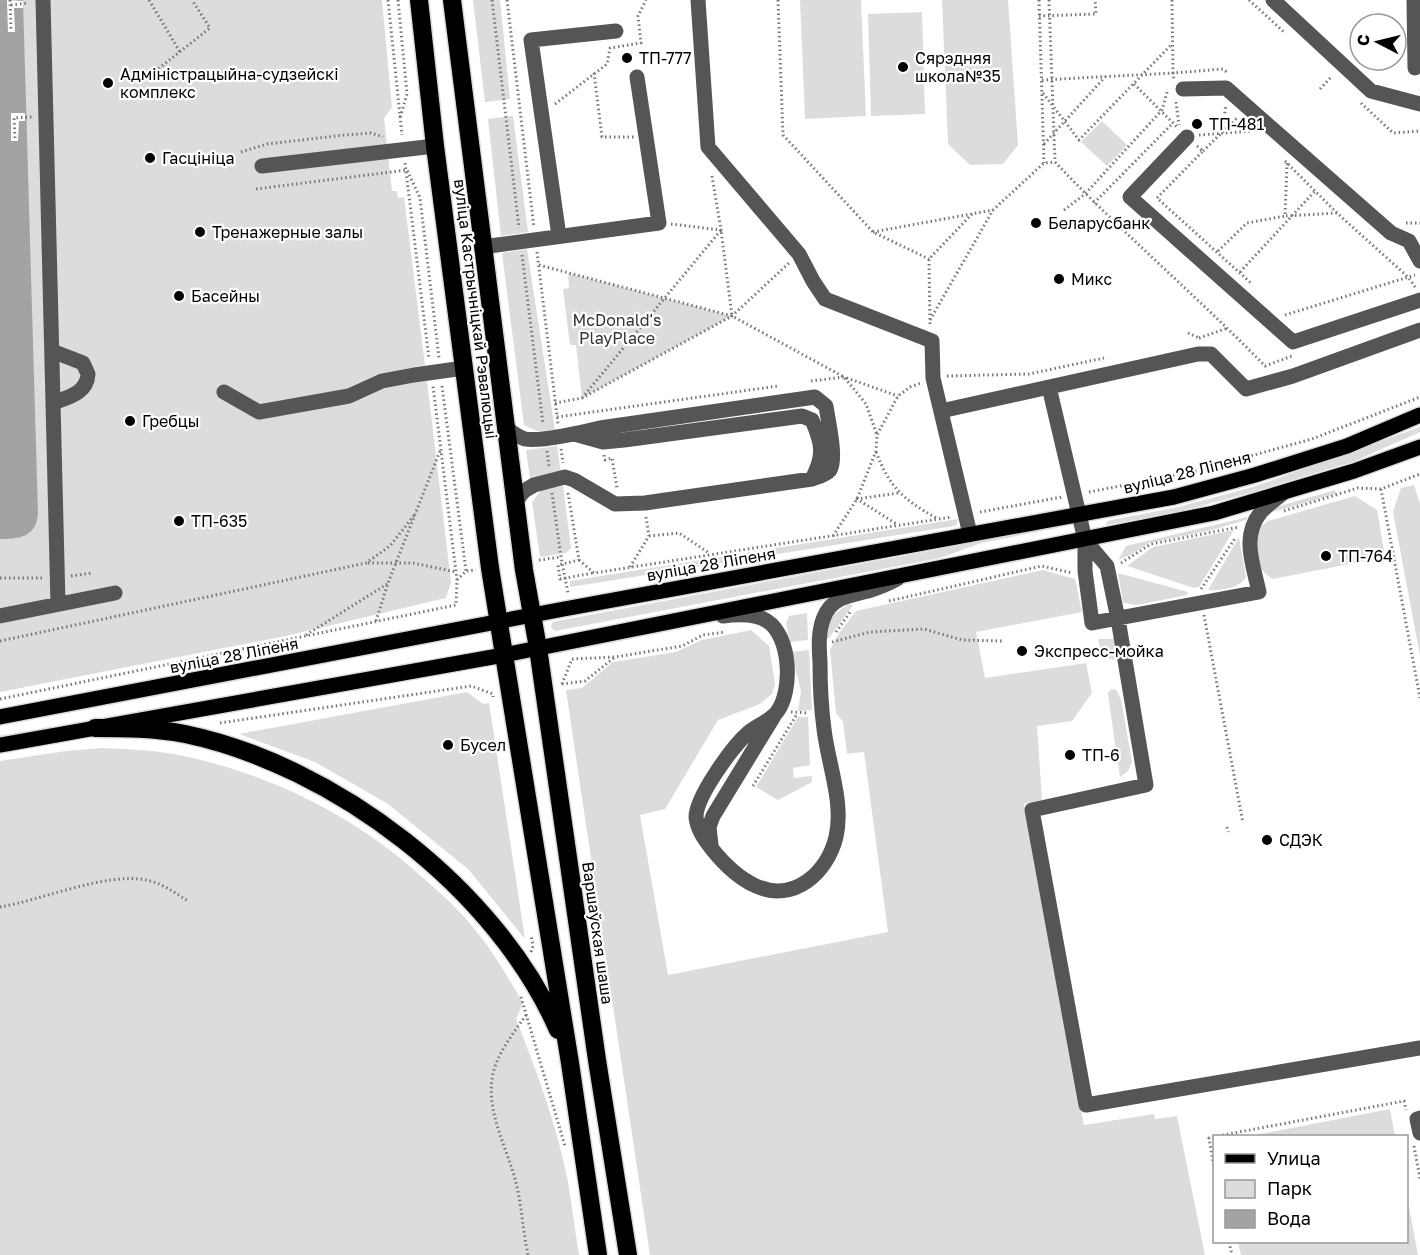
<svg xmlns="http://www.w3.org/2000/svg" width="1420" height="1255" viewBox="0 0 1420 1255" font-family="'Golos Text',sans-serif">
<rect width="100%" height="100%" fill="#fff"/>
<path fill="#dcdcdc" d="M0,0H382L392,107L384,118L392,191H397L398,198L404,197L425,365L413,367L415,383L427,381L451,582L446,598L286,636L0,692Z
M473,0H500L510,99L485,102Z
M800,0H861L866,116L805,119Z
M942,0H1008L1018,145L1003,164L970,165L948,144Z
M922,12L925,114L871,116L868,14Z
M513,116L528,232L501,236L488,119Z
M1102,121L1127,145L1107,166L1081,142Z
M527,249L555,430L537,431L524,425L502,253Z
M568,273L732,316L582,398L576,345H570L563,289L569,288Z
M1420,427V432L1355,461L1253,492L1178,512L1106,525L1107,521L1178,507L1253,487Z
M557,446L561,473L530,478L526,450Z
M1414,485L1420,504V656L1393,512L1401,488Z
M563,486L571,548L566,553L540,557L532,502L541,490Z
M1335,490L1336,494L1266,514L1273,508Z
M1355,496L1377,510L1385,557L1273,579C1252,567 1256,550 1256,530L1268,521Z
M1248,517L1246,520L1212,530L1149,543L1130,555L1118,560L1126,546Z
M958,519L957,524L954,526L570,587V581Z
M1058,525L1057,528L981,543L940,558L555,631L551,627L552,622L935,550L977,537Z
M1234,530L1199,587L1194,588L1127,566L1153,547Z
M1239,537L1246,577C1241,588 1219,591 1208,590Z
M1043,570L1075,579L1082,612L976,632L985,678L1086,663L1092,693L1072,721L1037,726L1042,800L1024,804L1084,1125L1154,1114L1155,1119L1177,1116L1205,1255H650L566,690L582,688L613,662L676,652L702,640L751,630L769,646L775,684L772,694L760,704L718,720L665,809L640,815L668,975L888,932L864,752L847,754L843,722L836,713L830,650L839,633L856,611Z
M1118,573L1188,592L1187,595L1137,605L1123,603Z
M849,604L853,605L829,638L824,639C825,620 834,613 849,604Z
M807,613L808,640L790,642L786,623L789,616Z
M1098,639H1117L1120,657L1113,660L1102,656Z
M809,650L812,710L798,711L801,691L791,652Z
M1111,689L1116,690L1121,699L1132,762L1128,771L1120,777L1109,702L1108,693Z
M467,692L483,704L489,703L525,939L469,870L388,804L315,762L239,734Z
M798,717H808L810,765L793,768L794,778L812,776V782L778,800L756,787Z
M102,748C126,749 151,750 174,754C271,773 360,818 431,885C447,899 463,914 476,931C494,953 509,979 523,1003L516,1019C537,1072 557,1126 568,1182C572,1206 575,1231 579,1255H0V761L66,751Z
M1390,1109L1395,1136H1250Z
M1407,1197L1418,1255H1241L1238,1242H1406Z"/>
<path fill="#a3a3a3" d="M0,0H23L38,514C36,537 19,539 0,539Z"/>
<path fill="#fff" d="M7,0L23,1V8H14L15,32H8Z
M11,113H25V121H19L18,141H11Z"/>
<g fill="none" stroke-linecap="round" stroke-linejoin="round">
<defs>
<path id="major" d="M0,717L564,609L1174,497L1255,475L1347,446L1420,415
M0,745L504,655L1214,513L1354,471L1420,447"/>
<path id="highway" d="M419,0L435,146L490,568L570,1063L598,1255
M452,0L524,570L538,648L597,1060L628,1255
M95,728C125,728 155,728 185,734C334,765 497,889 558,1030"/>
</defs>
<use href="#major" stroke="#dbdbdb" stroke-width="18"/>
<use href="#highway" stroke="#dbdbdb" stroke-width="21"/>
<path stroke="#777" stroke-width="3" stroke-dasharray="1.5 3" stroke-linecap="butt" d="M10,0L11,29
M149,0L180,52
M388,0L402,135
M398,0L407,94L400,118
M492,0L519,228
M507,0L534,228
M778,0L783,135L873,232L929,259
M1039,0L1044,163
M1049,0L1055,162
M1172,0L1173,73L1223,69L1228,73
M1249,0L1284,32
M11,5L29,3
M1039,16L1096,14L1095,0
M142,73H153L210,28L192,0
M594,73L602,137H634
M1042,80L1173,73L1174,81
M1134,84L1177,127
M1320,89L1332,76
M1043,93L1079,140L1172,44
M1176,102L1179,125
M1361,103L1393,133L1420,131
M555,104L607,64L610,48L641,43L638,16L646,0
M1222,131L1226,105
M1199,135L1252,131
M15,138L14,118L32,117
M1044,144L1105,77
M1197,146L1203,151L1157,198L1252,284
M1203,151L1238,117
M241,152L267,144L345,135L371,133L383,137
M1285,161L1337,213L1408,277L1416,288
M405,163L429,359
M1287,163L1285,216L1337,213
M256,189L407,170L420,198L439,358
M1094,203L1173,123
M1064,210L1085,194L1162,110L1168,89
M1406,223H1420
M671,224L721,230L712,176
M873,232L993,210L1044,163L1055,162C1122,233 1197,296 1265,366L1292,356
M1218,251L1247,223L1285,216
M537,252L558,424
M522,255L543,424
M539,265L732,316L844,377L866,404L877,435
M1240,272L1315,191
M1285,315L1415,275
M930,320L993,210
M930,324L929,259L973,213
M1188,333L1199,338
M1199,338L1228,328
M947,376L1029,374L1104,358
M811,381L844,377L898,396
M442,386L466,571
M582,398L721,230L732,316
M555,403L582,398L732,316L789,263
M557,417L778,386
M561,449L563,463
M547,451L549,466
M876,452C890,488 903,499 936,518
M604,455L605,460L612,458L617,488
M1381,489L1420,698
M1089,492L1192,472L1312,439L1420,397
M552,493L561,557L568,593
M568,493L579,560L558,565L560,579L593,573
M898,493L857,499L898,525
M1284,511L1358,488L1381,489L1420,474
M980,512L1062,497
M649,536L679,533L709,553
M833,536L857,499L876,451L877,435L898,396L910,387L921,383
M539,560L561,557
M579,560L594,573L952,517
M368,563H413L456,572
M1121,563L1151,544L1239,527
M630,567L649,536L646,517
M71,576L92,573
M0,578H43
M457,580L466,571L476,570
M1201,589L1236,537
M889,601L1042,566L1072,573
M1204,615L1243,823
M376,621L388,583L440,451
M836,632L851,611
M306,635L387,584
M0,641L366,563L390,546L416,513
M832,642L870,632L924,629L962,640L1002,641
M562,684L572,659L615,657L682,646L703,635L725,632
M562,684L585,681L615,657
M0,699L456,605L457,580L433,386
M791,712L808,713
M220,723L471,686L493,694V697
M753,786L797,714
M1227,827L1228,832
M0,907C42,900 106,872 146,880C162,883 175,893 188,901
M531,952L533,946L531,935
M521,997L565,1146
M526,1015C513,1034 495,1056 492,1079C487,1116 509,1151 517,1187C522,1209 523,1232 528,1255
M1218,1136L1404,1101L1406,1110
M1214,1137L1209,1138L1214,1167
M1414,1146L1420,1179
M1229,1242L1232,1255"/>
<path stroke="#555" stroke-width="15" d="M43,0L58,604
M698,0L708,147L799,254L813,281L825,299L932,341L933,378L970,534
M1273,0L1371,91L1420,104
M1414,0L1415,68
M1183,89L1226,88L1391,233L1409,241L1420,261
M1187,137L1130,197L1293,342L1420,300
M262,166L435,146
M559,236L531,40L616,31
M482,247L659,223L637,77
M52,351L83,363L88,374C87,393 69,397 53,403
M1049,387L1085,540V571L1092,623L1259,592C1253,564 1241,536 1261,512C1267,505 1276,499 1283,493
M224,392L259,412L349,396L382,381L414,375L464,368
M941,411L1198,354H1211L1246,389L1293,376L1420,330
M505,427C512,432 517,437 525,439C540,442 584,432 600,428L815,397L826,406C828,421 837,458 830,470C826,475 818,477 812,479L645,503L615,504L574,480L565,477L534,485L524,491L515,502
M578,435L603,442L624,440L802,416L812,420C822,443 825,455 812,479
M1085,540L1107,566L1118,619L1146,785L1032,810L1086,1105L1420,1048
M0,616L115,593
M723,616C738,614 755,613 767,621C791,636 793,691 777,712C770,721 756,726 748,733C732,747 696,797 696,817C697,829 704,839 712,849C724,864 738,878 756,886C794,903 827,873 836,837C844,802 828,764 824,729C821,707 820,684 820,662C819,647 818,631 824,617C832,597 849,596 868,591C878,588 888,584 897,579
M711,845L709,827L713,816L774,716
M1420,1118L1417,1119L1420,1133"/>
<use href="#major" stroke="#000" stroke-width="15"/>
<use href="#highway" stroke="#000" stroke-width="18"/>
</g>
<g fill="#000" stroke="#fff" stroke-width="2">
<circle cx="627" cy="58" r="6"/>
<circle cx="903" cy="67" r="6"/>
<circle cx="108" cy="83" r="6"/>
<circle cx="1197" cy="124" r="6"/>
<circle cx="150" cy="158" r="6"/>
<circle cx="1036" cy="223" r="6"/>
<circle cx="200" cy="232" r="6"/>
<circle cx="1059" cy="279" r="6"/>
<circle cx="179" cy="296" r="6"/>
<circle cx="130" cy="421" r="6"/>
<circle cx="179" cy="521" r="6"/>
<circle cx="1326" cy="556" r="6"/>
<circle cx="1022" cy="651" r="6"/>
<circle cx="448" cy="745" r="6"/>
<circle cx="1070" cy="755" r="6"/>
<circle cx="1267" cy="840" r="6"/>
</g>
<g text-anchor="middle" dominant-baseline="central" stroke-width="4.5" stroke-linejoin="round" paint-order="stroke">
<g font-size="16" fill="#000" stroke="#fff" text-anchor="start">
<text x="639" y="58">ТП-777</text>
<text x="915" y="58">Сярэдняя<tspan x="915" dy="18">школа№35</tspan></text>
<text x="120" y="74">Адміністрацыйна-судзейскі<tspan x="120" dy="18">комплекс</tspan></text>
<text x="1209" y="124">ТП-481</text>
<text x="162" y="158">Гасцініца</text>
<text x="1048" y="223">Беларусбанк</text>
<text x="212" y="232">Тренажерные залы</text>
<text x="1071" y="279">Микс</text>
<text x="191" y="296">Басейны</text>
<text x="142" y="421">Гребцы</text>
<text x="191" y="521">ТП-635</text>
<text x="1338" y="556">ТП-764</text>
<text x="1034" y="651">Экспресс-мойка</text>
<text x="460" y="745">Бусел</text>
<text x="1082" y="755">ТП-6</text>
<text x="1279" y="840">СДЭК</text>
</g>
<g font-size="16" fill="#000" stroke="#fff">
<text transform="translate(476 309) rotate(83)">вуліца Кастрычніцкай Рэвалюцыі</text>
<text transform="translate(1187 472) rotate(-14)">вуліца 28 Ліпеня</text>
<text transform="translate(711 564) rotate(-10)">вуліца 28 Ліпеня</text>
<text transform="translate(234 655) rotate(-11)">вуліца 28 Ліпеня</text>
<text transform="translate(598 933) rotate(82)">Варшаўская шаша</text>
</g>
<g font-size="16" fill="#333" stroke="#fff">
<text x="617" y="320">McDonald's<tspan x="617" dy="18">PlayPlace</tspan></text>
</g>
</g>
<rect x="1213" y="1135" width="195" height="108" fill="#ffffff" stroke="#999999" stroke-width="1.5"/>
<rect x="1225" y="1154" width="30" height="9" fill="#000000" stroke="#999999" stroke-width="1.5"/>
<text x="1267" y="1165" font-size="18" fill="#000000">Улица</text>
<rect x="1225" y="1180" width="30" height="18" fill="#dcdcdc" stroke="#999999" stroke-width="1.5"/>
<text x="1267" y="1195" font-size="18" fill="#000000">Парк</text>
<rect x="1225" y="1210" width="30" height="18" fill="#a3a3a3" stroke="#999999" stroke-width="1.5"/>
<text x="1267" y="1225" font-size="18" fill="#000000">Вода</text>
<g transform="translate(1378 42) rotate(277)"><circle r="28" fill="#ffffff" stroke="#999999" stroke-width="1.5"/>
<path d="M0-4.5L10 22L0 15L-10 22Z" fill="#000000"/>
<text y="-9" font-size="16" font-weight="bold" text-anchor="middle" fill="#000000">С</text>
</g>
</svg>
